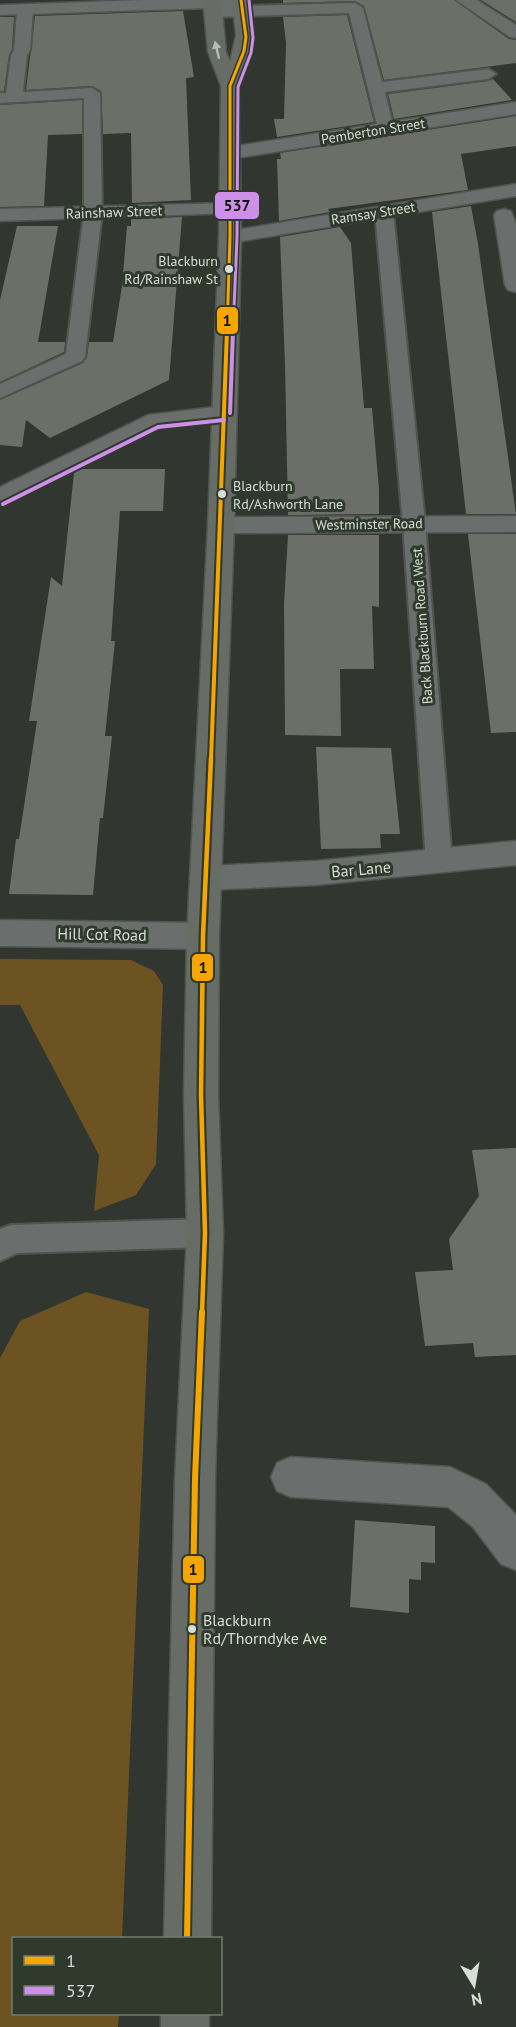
<svg xmlns="http://www.w3.org/2000/svg" width="516" height="2027" viewBox="0 0 516 2027" font-family="'PT Sans',sans-serif">
<rect width="100%" height="100%" fill="#313730"/>
<path fill="#6d5322" d="M0,959L131,960L154,971L163,985L156,1164L136,1195L94,1211L99,1155L20,1005H0Z
M86,1292L149,1309L122,1938H14V2014H119L118,2027H0V1358L20,1321Z"/>
<path fill="#6b6f68" d="M283,0H454L509,39L516,40V63L384,80L364,6L355,1L283,3Z
M481,0H516V22Z
M183,11L194,77L186,78L191,200L132,203L131,133L103,134L101,91L92,86L26,90L35,16Z
M347,15L374,122L277,137L274,119H284L286,43L283,17Z
M0,17H14L12,49L9,55L4,91H0Z
M493,79L512,100L394,119L388,94L488,81Z
M82,100V134L48,135L44,206L0,207V105Z
M516,116V146L461,154L468,190L328,209L330,212L279,221L277,159H281L280,153Z
M471,206L478,244L516,514H466L432,212Z
M182,217L169,380L50,438L26,420L22,447L0,445V400L83,363L87,357L89,342H113L122,286L127,226H131V219Z
M17,226H58L38,342H65L64,352L0,382V300Z
M340,227L351,243L364,408H372L379,490V514L288,515L285,364L280,237Z
M82,469H165L163,511H120L111,641H115L105,736H112L103,818H100L93,895L9,894L16,839H19L37,721H29L51,577L62,586L74,473Z
M468,534H516V732L491,733Z
M288,535H379V607L372,606L374,669H340L341,736L285,735L284,604Z
M316,747L391,748L400,834H380L381,848L321,849Z
M516,1148V1355L475,1357L473,1343L425,1346L415,1272L453,1270L449,1239L479,1196L472,1150Z
M355,1520L435,1526V1563L421,1562V1580L409,1579V1613L350,1607Z"/>
<g fill="none" stroke-linecap="round" stroke-linejoin="round">
<defs>
<path id="lane" d="M355,3L363,8L382,82L488,69L496,74L488,79L385,92L394,129L386,134L378,129L349,13L214,17L206,12L214,7Z
M25,5L33,10L30,50L27,55L23,92L92,88L100,93L102,213L85,357L82,361L0,398V384L66,354L84,213V98L0,103V93H6L11,55L14,50L17,10Z
M384,207L390,208L393,212L425,523L452,862L448,869L439,872L430,869L426,862L403,523L375,212L378,208Z
M205,1219L216,1223L221,1233L216,1243L205,1247L17,1253L0,1261V1229L11,1225Z"/>
<path id="street" d="M143,0H248L250,2L247,6L241,7L0,15V5Z
M516,102V114L230,159L223,157L220,153L223,149L230,147Z
M516,184V196L230,243L223,241L219,237L223,233L230,231Z
M229,203L236,205L239,209L236,213L0,221V209Z
M504,209L511,211L516,224V292L508,290L505,285L494,215L497,211Z
M223,406L231,408L235,413L231,418L161,427L9,503L0,505V487L148,415Z
M516,516V532L221,533L212,531L208,525L212,519L221,517Z
M516,841V865L316,885L205,890L194,886L190,878L194,870L205,866L316,861Z
M0,920L203,923L214,927L219,936L214,945L203,949L0,946Z
M291,1457L450,1467L486,1484L516,1515V1570L501,1564L473,1527L448,1507L291,1497L277,1491L271,1477L277,1463Z"/>
<path id="primary" d="M456,0H477L516,25V38L510,37Z"/>
<path id="highway" d="M203,0H221L226,52L230,62L236,35L232,0H250L253,44L239,86L241,237L234,525L219,936L218,1095L223,1233L215,1479L211,1938H164L175,1479L187,1233L184,1095L187,936L208,525L219,237L221,86L208,52Z
M161,2014H209V2027H161Z"/>
</defs>
<use href="#lane" stroke="#50544f" stroke-width="4"/>
<use href="#street" stroke="#50544f" stroke-width="3"/>
<use href="#primary" stroke="#50544f" stroke-width="3"/>
<use href="#highway" stroke="#50544f" stroke-width="3"/>
<use href="#lane" fill="#6a6e6c" fill-rule="evenodd"/>
<use href="#street" fill="#6a6e6c" fill-rule="evenodd"/>
<use href="#primary" fill="#696e6b" fill-rule="evenodd"/>
<use href="#highway" fill="#676c67" fill-rule="evenodd"/>
<defs>
<path id="bus-1-far3" d="M227,332L230,237V86L244,51L246,37L241,0"/>
<path id="bus-1-far2" d="M211,760L227,330"/>
<path id="bus-1-far1" d="M202,1313L205,1233L201,1095L203,936L211,758"/>
<path id="bus-1" d="M187,1938L195,1479L202,1312"/>
<path id="bus-2-far1" d="M233,332L237,237L238,87L251,53L253,38L249,0"/>
<path id="bus-2" d="M230,413L233,330
M3,504L158,427L224,420"/>
</defs>
<use href="#bus-1-far3" stroke="#2f3a2d" stroke-width="6"/>
<use href="#bus-1-far2" stroke="#2f3a2d" stroke-width="8"/>
<use href="#bus-1-far1" stroke="#2f3a2d" stroke-width="9"/>
<use href="#bus-1" stroke="#2f3a2d" stroke-width="10"/>
<use href="#bus-2-far1" stroke="#2f3a2d" stroke-width="6"/>
<use href="#bus-2" stroke="#2f3a2d" stroke-width="8"/>
<use href="#bus-1-far3" stroke="#f7a600" stroke-width="3"/>
<use href="#bus-1-far2" stroke="#f7a600" stroke-width="4"/>
<use href="#bus-1-far1" stroke="#f7a600" stroke-width="4.5"/>
<use href="#bus-1" stroke="#f7a600" stroke-width="6"/>
<use href="#bus-2-far1" stroke="#ce8fe9" stroke-width="3"/>
<use href="#bus-2" stroke="#ce8fe9" stroke-width="4"/>
</g>
<defs><path id="oneway-solid" d="M-6-.8H1V-3.2L6.5 0L1 3.2V.8H-6Z" transform="scale(1.5)"/></defs>
<use fill="#b5bcb5" href="#oneway-solid" transform="translate(217 50) rotate(-103)"/>
<g fill="#d7ded6" stroke="#2f3a2d" stroke-width="2">
<circle cx="229" cy="269" r="5"/>
<circle cx="222" cy="494" r="5"/>
<circle cx="192" cy="1629" r="5"/>
</g>
<g text-anchor="middle" dominant-baseline="central" stroke-width="6" stroke-linejoin="round" paint-order="stroke">
<g font-size="14" fill="#d7ded6" stroke="#2f3a2d">
<text transform="translate(373 131) rotate(-9)">Pemberton Street</text>
<text transform="translate(114 212) rotate(-2)">Rainshaw Street</text>
<text transform="translate(373 213) rotate(-9)">Ramsay Street</text>
<text transform="translate(369 524) rotate(-1)">Westminster Road</text>
<text transform="translate(422 626) rotate(-94)">Back Blackburn Road West</text>
</g>
<g font-size="14" fill="#d7ded6" stroke="#2f3a2d" text-anchor="end">
<text x="218" y="261">Blackburn<tspan x="218" dy="18">Rd/Rainshaw St</tspan></text>
<text x="233" y="486" text-anchor="start">Blackburn<tspan x="233" dy="18">Rd/Ashworth Lane</tspan></text>
</g>
<g font-size="16" fill="#d7ded6" stroke="#2f3a2d">
<text transform="translate(361 869) rotate(-5)">Bar Lane</text>
<text transform="translate(102 934) rotate(1)">Hill Cot Road</text>
</g>
<g font-size="16" fill="#d7ded6" stroke="#2f3a2d" text-anchor="start">
<text x="203" y="1620">Blackburn<tspan x="203" dy="18">Rd/Thorndyke Ave</tspan></text>
</g>
</g>
<g stroke="#2f3a2d" stroke-width="2">
<rect x="214" y="191" width="46" height="29" rx="6" fill="#ce8fe9"/>
<rect x="216" y="306" width="23" height="29" rx="6" fill="#f7a600"/>
<rect x="191" y="953" width="23" height="29" rx="6" fill="#f7a600"/>
<rect x="182" y="1555" width="23" height="29" rx="6" fill="#f7a600"/>
</g>
<g font-size="16" text-anchor="middle" font-weight="bold" fill="#111">
<text x="237" y="211">537</text>
<text x="227" y="326">1</text>
<text x="203" y="973">1</text>
<text x="193" y="1575">1</text>
</g>
<rect x="12" y="1937" width="210" height="78" fill="#2f3a2d" stroke="#727c71" stroke-width="1.5"/>
<rect x="24" y="1956" width="30" height="9" fill="#f7a600" stroke="#727c71" stroke-width="1.5"/>
<text x="66" y="1967" font-size="18" fill="#d7ded6">1</text>
<rect x="24" y="1986" width="30" height="9" fill="#ce8fe9" stroke="#727c71" stroke-width="1.5"/>
<text x="66" y="1997" font-size="18" fill="#d7ded6">537</text>
<g transform="translate(474 1985) rotate(169)" stroke="#2f3a2d" stroke-width="4.5" paint-order="stroke">
<path d="M0-4.5L10 22L0 15L-10 22Z" fill="#d7ded6"/>
<text y="-9" font-size="16" font-weight="bold" text-anchor="middle" fill="#d7ded6">N</text>
</g>
</svg>
